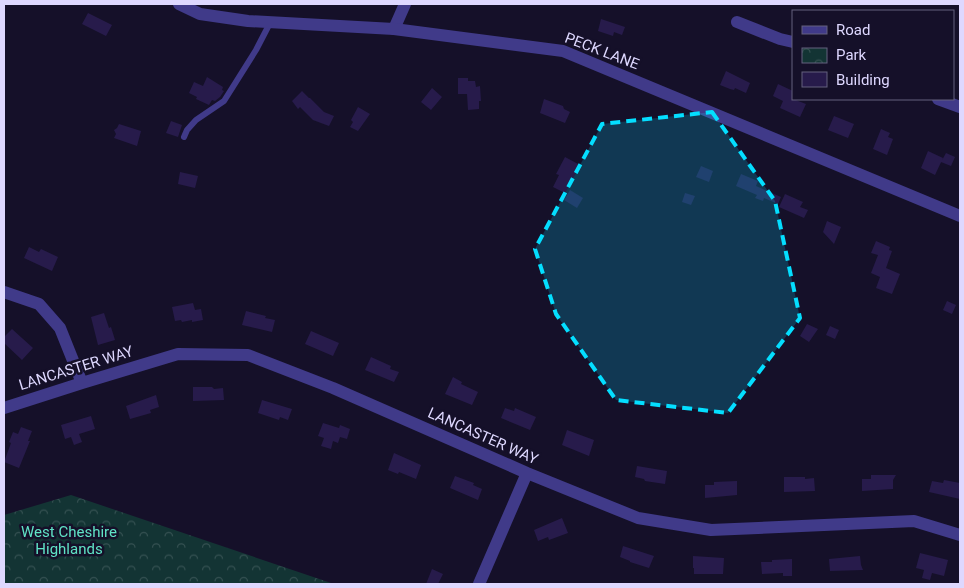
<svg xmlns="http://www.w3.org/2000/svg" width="964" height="588" viewBox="0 0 964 588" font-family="Roboto,sans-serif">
<defs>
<pattern id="park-crowns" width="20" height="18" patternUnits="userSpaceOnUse" patternTransform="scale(1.25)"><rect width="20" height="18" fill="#133434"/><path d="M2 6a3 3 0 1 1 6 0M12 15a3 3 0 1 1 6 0" fill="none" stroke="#355152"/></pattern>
</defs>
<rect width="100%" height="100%" fill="#151029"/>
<path fill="url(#park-crowns)" d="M71,495L334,584H4V515Z"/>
<path fill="#271b4b" d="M88,13L112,25L106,36L82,24Z
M601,19L625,27L622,35L614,32L613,36L598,31Z
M726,71L750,83L746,93L735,88L734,90L730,89L720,85Z
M207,77L223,87L222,90L224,91L220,97L215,101L212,100L209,105L196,99L197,97L189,93L194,82L203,86Z
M458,78H468V81H475L476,87L480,86L481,101H479V109L468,110L467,94H458Z
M778,84L793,91V99L806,104L800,117L780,108L783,101L773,96Z
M432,88L442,97L431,110L421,102Z
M302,91L309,98H310L324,112L334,116L329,126L313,120L300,107L298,109L292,101Z
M544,99L563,106L564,109L570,112L565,123L540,113Z
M358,107L370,114L358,131L350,127L353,122L351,120Z
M834,116L854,124L848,138L828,130Z
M171,121L182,125L178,137L166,133Z
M119,124L141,131L137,146L114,138L116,134L114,130L117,128Z
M881,129L890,133L888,137L893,139L887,155L873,149Z
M928,151L943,158L935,175L921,168Z
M946,153L955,157L951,166L941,162Z
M565,157L580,165L565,193L553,187L559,175L556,174Z
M701,166L713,171L709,182L696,177Z
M180,172L198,176L195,188L178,184Z
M741,174L758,181L756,186L781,197L778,204L764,198L763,201L755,198L757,195L736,186Z
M570,190L583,198L577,208L564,200Z
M685,193L695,196L691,205L682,202Z
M785,194L803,202L800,207L808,210L804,218L779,207Z
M827,221L841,227L834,244L823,232Z
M876,241L890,247L889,250L892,251L886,268L900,274L892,294L876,288L880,277L871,273L878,255L871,253Z
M29,247L39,252L41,249L58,257L52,271L24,258Z
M947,301L956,305L952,314L943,310Z
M193,303L195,310L201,309L203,320L192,322V320L182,322L181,320L175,321L172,307Z
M246,311L266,316L265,318L275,320L272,332L242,325Z
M104,313L109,328L111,327L115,340L98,345L91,317Z
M807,324L818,329L809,342L800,336Z
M830,326L839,330L835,339L826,335Z
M12,329L33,348L22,360L4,343V337Z
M311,331L339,343L333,356L305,344Z
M371,357L391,366L390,369L399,372L394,382L365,370Z
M453,377L462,382L461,384L478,392L472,405L445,394Z
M193,387H212L214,389L223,388L224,400L193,401Z
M156,395L159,407L150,410L151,413L130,419L126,406Z
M262,400L292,409L288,420L280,417L279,420L258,413Z
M505,408L514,411L515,408L536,417L530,430L501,418Z
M91,416L95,429L79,434L82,442L74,445L71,437L65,439L61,425Z
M323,423L339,428L340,425L350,429L347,439L340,437L338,443L333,441L331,449L321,446L324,438L318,436Z
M21,427L32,431L28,441H30L19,468L4,462L11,443L9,442L13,432L18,434Z
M567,430L594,440L589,456L562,445Z
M394,453L421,465L416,479L399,472L398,474L388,470Z
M637,466L667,471L665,484L645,481L644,479L635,477Z
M871,475H896L893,480V489L862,491V479H871Z
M455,476L474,483L473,485L482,489L478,500L450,488Z
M784,477H805V479L814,478L815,491L784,492Z
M944,480L960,483V499L929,492L932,481L943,483Z
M737,481V495L705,498V485H714V482Z
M562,518L568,533L549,540L548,537L538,541L534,530Z
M623,546L654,556L649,568L630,562V561L620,557Z
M920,553L948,560L944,576L932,573L930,580L922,578L924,570L916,568Z
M693,556L724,558L723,574H694V568H693Z
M860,556L861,565L863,570L830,571L829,559Z
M792,559V576H783V573L762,574L761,562H772V560Z
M432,569L443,574L438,584H426Z"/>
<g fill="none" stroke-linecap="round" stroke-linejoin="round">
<path stroke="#403a89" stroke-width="6" d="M184,137L187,130L196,120L224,101L256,50L270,23"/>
<path stroke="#403a89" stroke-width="12" d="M737,22L780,39L793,42
M394,29L405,4
M938,99L960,107
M4,292L39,304L60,328L82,383
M4,408L82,383L178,354L248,355L333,388L527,473L638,518L711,530L914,521L960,535
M479,584L527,473"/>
<path stroke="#403a89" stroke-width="12" d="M179,4L200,14L248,21L394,29L563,51L960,216"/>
</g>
<path fill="#04deff" fill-opacity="0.2" stroke="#04deff" stroke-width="4" stroke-dasharray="10 6" stroke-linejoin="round" d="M712,112L775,201L800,318L728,413L616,400L556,314L535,249L602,124Z"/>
<g text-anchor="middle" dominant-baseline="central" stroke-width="5" stroke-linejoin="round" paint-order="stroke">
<g font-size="15" fill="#ded8ff" stroke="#151029">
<text transform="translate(602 51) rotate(21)">PECK LANE</text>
<text transform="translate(76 368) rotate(-17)">LANCASTER WAY</text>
<text transform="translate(483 436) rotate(24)">LANCASTER WAY</text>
</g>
<g font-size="15" fill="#60e3c6" stroke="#151029">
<text x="69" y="532">West Cheshire<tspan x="69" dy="17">Highlands</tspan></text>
</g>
</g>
<rect width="964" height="588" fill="none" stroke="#ded8ff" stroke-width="10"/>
<rect x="792" y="10" width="162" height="90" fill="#151029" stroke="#65607f"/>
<rect x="802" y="26" width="25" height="8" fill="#403a89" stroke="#65607f"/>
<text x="836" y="35" font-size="15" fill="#ded8ff">Road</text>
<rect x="802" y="48" width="25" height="15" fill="url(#park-crowns)" stroke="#65607f"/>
<text x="836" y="60" font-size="15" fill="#ded8ff">Park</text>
<rect x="802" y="72" width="25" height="15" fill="#271b4b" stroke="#65607f"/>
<text x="836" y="85" font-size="15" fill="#ded8ff">Building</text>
</svg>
